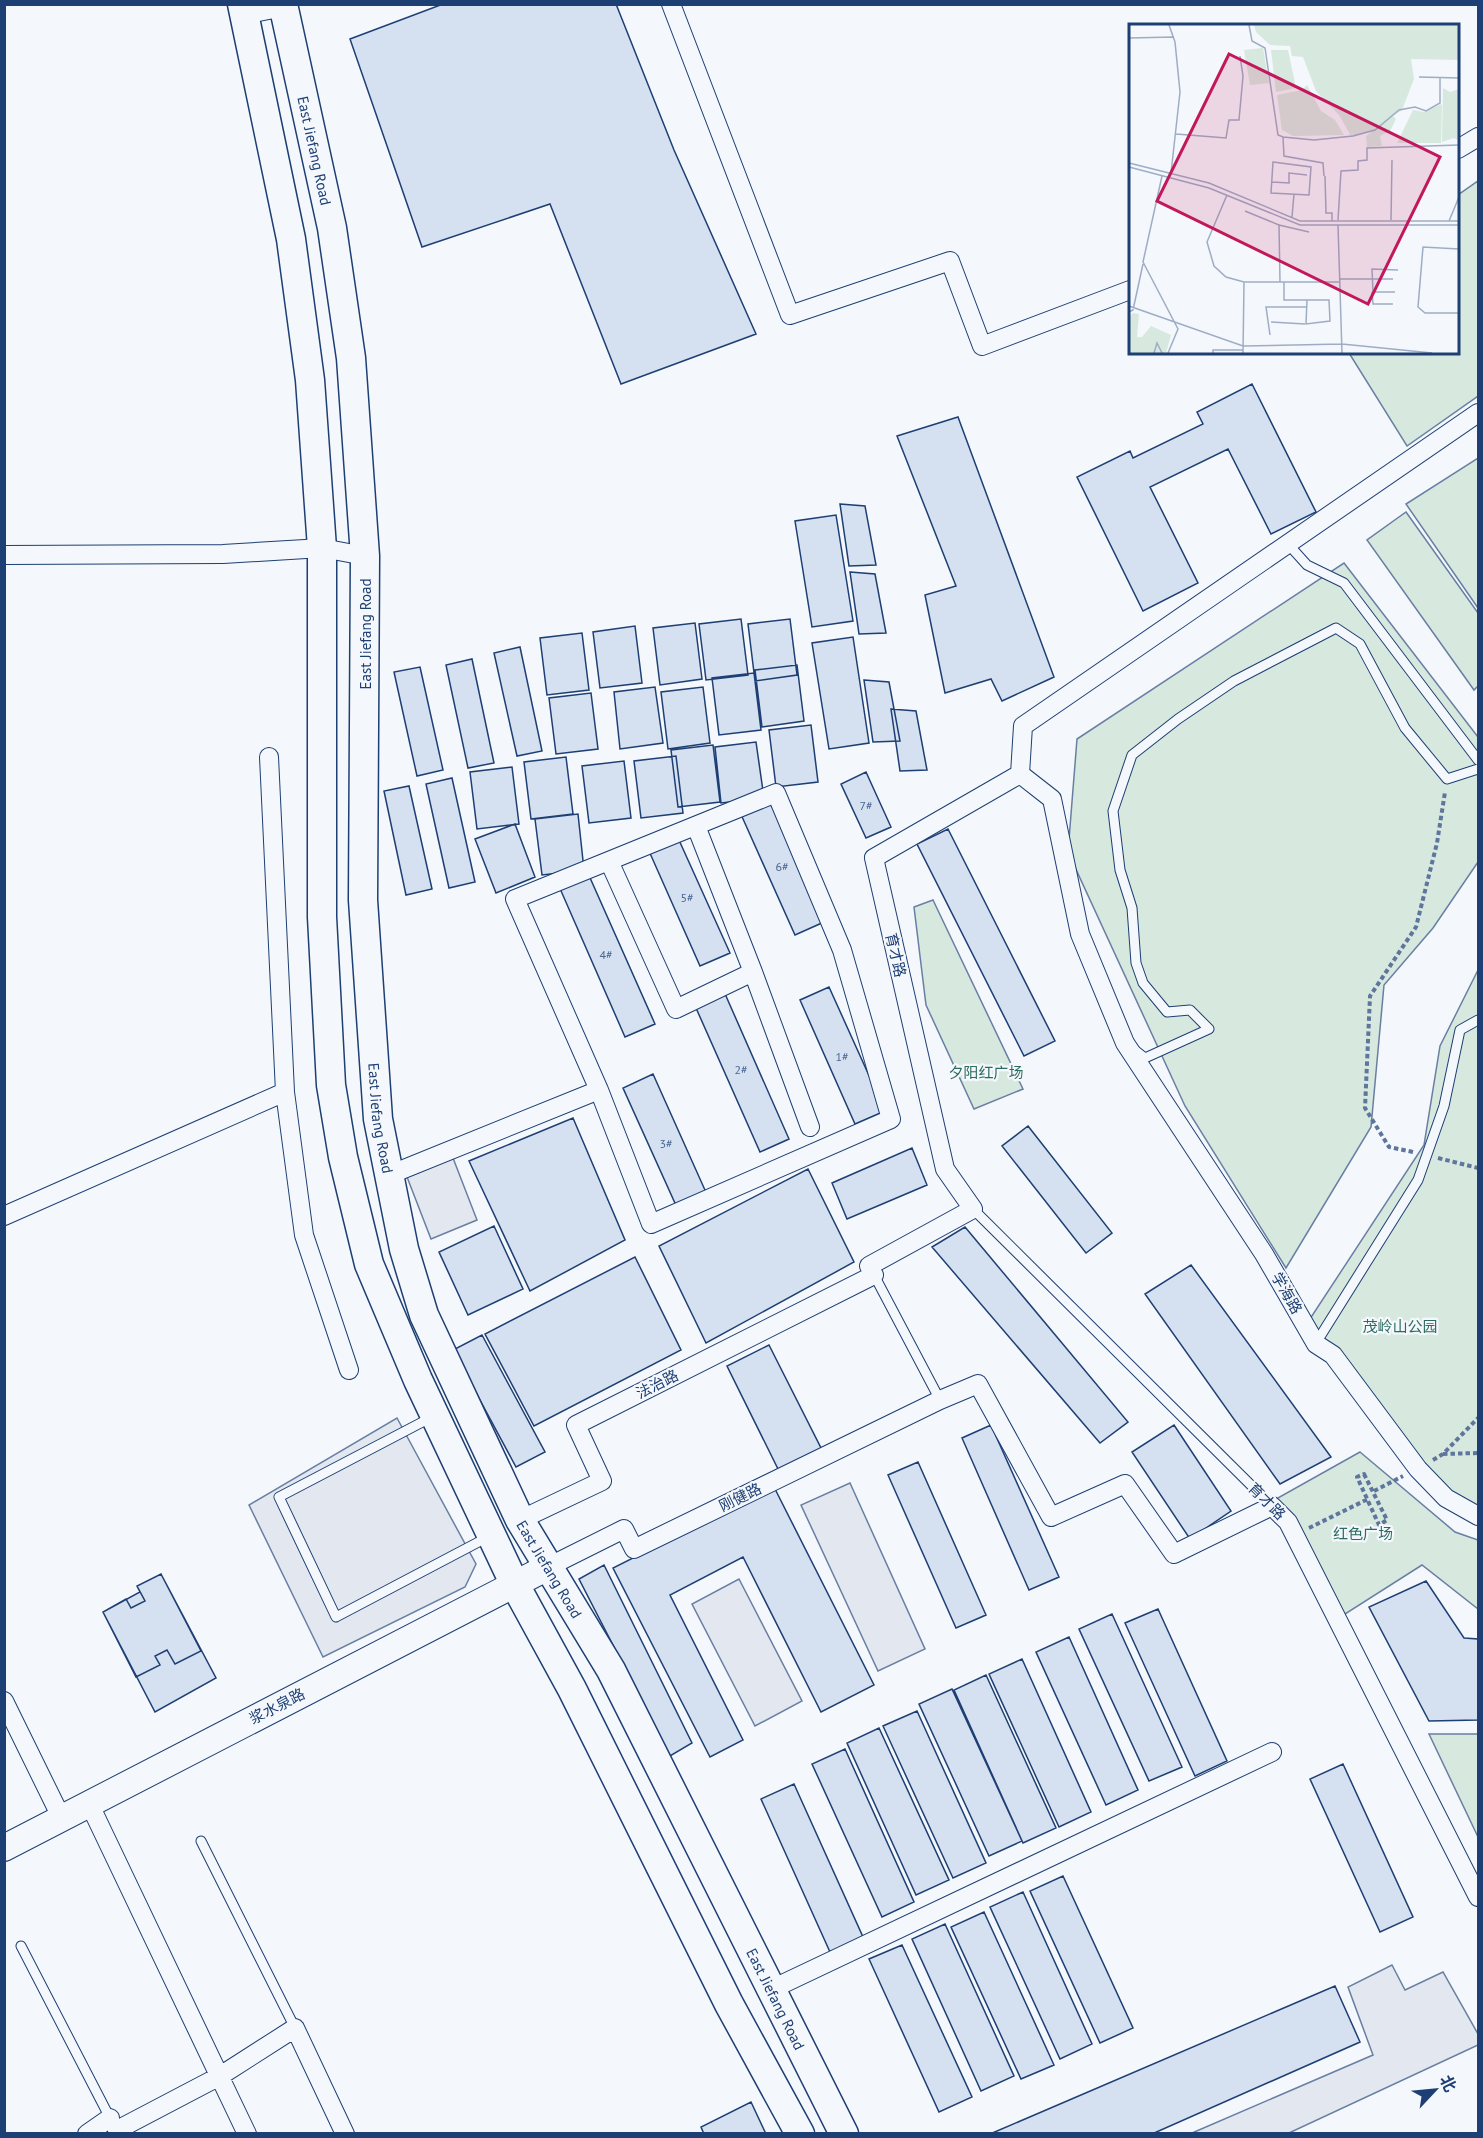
<svg xmlns="http://www.w3.org/2000/svg" width="1483" height="2138" viewBox="0 0 1483 2138" font-family="'PT Sans','Noto Sans SC',sans-serif">
<rect width="100%" height="100%" fill="#f4f7fb"/>
<path fill="#d7e8df" stroke="#687fa3" stroke-width="1.5" d="M1478,181V396L1407,446L1349,353L1458,352V195Z
M1478,458V608L1406,504Z
M1406,512L1478,613V686L1474,690L1367,540Z
M1344,563L1478,737V862L1433,928L1384,985L1371,1127L1286,1268L1185,1106L1068,852L1077,739Z
M933,900L1023,1089L974,1109L926,1005L914,907Z
M1478,970V1508L1420,1477L1304,1328L1424,1145L1440,1046Z
M1360,1452L1455,1532L1478,1540V1609L1422,1565L1342,1616L1276,1499Z
M1429,1734H1478V1837Z"/>
<path fill="#e3e8f0" stroke="#687fa3" stroke-width="1.5" d="M453,1158L477,1220L431,1239L407,1177Z
M397,1418L476,1564L465,1587L323,1657L249,1505Z
M850,1483L925,1649L878,1671L801,1505Z
M739,1579L802,1701L755,1726L692,1604Z
M1392,1965L1405,1990L1443,1972L1478,2034V2045L1289,2133H1192L1373,2055L1348,1987Z"/>
<path fill="#d5e0f0" stroke="#1d3f73" stroke-width="1.5" d="M443,4H616L674,150L756,334L621,384L550,204L422,247L350,39Z
M1252,384L1316,512L1271,534L1228,449L1150,487L1198,583L1143,611L1077,477L1130,451L1133,458L1203,424L1197,412Z
M958,417L1054,677L1002,701L991,679L945,693L925,595L956,586L897,436Z
M840,504L865,506L876,565L849,566Z
M836,515L853,621L812,627L795,521Z
M850,572L875,574L886,633L859,634Z
M741,619L748,675L706,680L699,624Z
M790,619L797,675L755,681L748,624Z
M695,623L702,679L660,685L653,628Z
M635,626L642,683L600,688L593,632Z
M582,633L589,690L547,695L540,638Z
M853,637L869,743L829,749L812,643Z
M520,647L542,751L517,756L494,653Z
M472,659L494,763L468,768L446,665Z
M797,665L804,721L762,727L755,670Z
M420,667L443,770L417,776L394,672Z
M754,673L761,730L719,735L712,678Z
M864,680L889,682L900,741L873,742Z
M655,687L663,743L620,749L614,692Z
M703,687L710,743L668,749L661,692Z
M591,693L598,749L556,754L549,698Z
M891,709L916,711L927,770L900,771Z
M811,725L818,782L776,787L769,730Z
M756,742L764,798L721,803L715,747Z
M713,745L720,802L678,807L671,750Z
M676,756L683,813L641,818L634,761Z
M566,757L573,814L531,819L524,762Z
M624,761L631,818L589,823L582,766Z
M512,767L519,824L477,829L470,772Z
M866,772L891,827L866,838L841,784Z
M452,778L475,882L449,888L426,784Z
M409,786L432,889L406,895L384,791Z
M768,797L824,922L795,935L739,810Z
M578,814L584,870L542,875L535,819Z
M515,824L535,877L496,893L475,839Z
M674,829L730,953L700,966L645,842Z
M948,829L1055,1041L1024,1056L917,844Z
M587,871L655,1024L625,1037L558,884Z
M722,987L789,1139L760,1152L692,999Z
M829,987L885,1111L855,1124L800,1000Z
M653,1074L709,1199L679,1212L623,1088Z
M573,1118L625,1240L530,1291L469,1161Z
M1028,1126L1112,1233L1086,1253L1002,1146Z
M912,1148L927,1185L847,1219L832,1183Z
M808,1169L854,1262L706,1343L659,1246Z
M494,1226L523,1289L468,1315L439,1252Z
M965,1227L1128,1422L1100,1443L932,1247Z
M635,1257L681,1350L534,1426L485,1334Z
M1191,1265L1331,1457L1280,1484L1145,1294Z
M482,1335L545,1452L516,1467L453,1350Z
M769,1345L822,1450L779,1471L727,1366Z
M991,1425L1059,1577L1029,1590L962,1438Z
M1174,1425L1231,1511L1190,1539L1132,1452Z
M918,1462L986,1615L956,1628L888,1475Z
M774,1487L874,1685L821,1712L743,1557L670,1595L743,1740L710,1757L613,1568Z
M604,1565L692,1743L670,1756L579,1579Z
M161,1574L201,1651L175,1664L167,1650L155,1656L160,1665L136,1677L103,1612L126,1599L131,1608L145,1601L137,1586Z
M161,1574L216,1678L155,1712L103,1612L140,1592L137,1586Z
M1426,1581L1464,1638L1478,1639V1720L1429,1721L1369,1607Z
M1158,1609L1227,1761L1195,1776L1125,1623Z
M1112,1614L1182,1767L1149,1781L1079,1629Z
M1069,1637L1138,1790L1106,1805L1036,1652Z
M1022,1659L1091,1812L1059,1827L989,1674Z
M986,1675L1056,1828L1023,1843L954,1690Z
M952,1689L1022,1841L989,1856L919,1704Z
M917,1711L986,1863L953,1878L883,1726Z
M879,1728L949,1880L916,1895L847,1743Z
M845,1749L914,1902L882,1917L812,1764Z
M1343,1764L1413,1917L1380,1932L1310,1779Z
M794,1784L863,1937L830,1952L761,1799Z
M1063,1876L1133,2028L1100,2043L1030,1891Z
M1023,1892L1092,2044L1060,2059L990,1907Z
M984,1912L1054,2065L1021,2079L951,1927Z
M945,1924L1014,2076L981,2091L912,1939Z
M902,1945L972,2097L939,2112L869,1959Z
M1335,1986L1360,2042L1152,2134H990Z
M751,2102L766,2134H704L701,2127Z"/>
<g fill="none" stroke-linecap="round" stroke-linejoin="round">
<defs>
<path id="lane" d="M1288,544L1307,565L1344,583L1478,760
M1136,1051L1145,1058L1209,1029L1190,1010L1167,1012L1143,983L1136,963L1132,908L1120,870L1113,811L1132,755L1178,719L1234,681L1336,628L1360,644L1405,728L1447,779L1478,769
M973,1209L1272,1506
M873,1273L940,1400
M1316,1343L1418,1180L1444,1106L1460,1030L1478,1020
M432,1417L279,1497L336,1617L488,1537
M201,1841L295,2028
M21,1946L111,2120"/>
<path id="street" d="M671,4L790,315L950,261L982,346L1130,290
M1458,149L1478,137
M1478,413L1023,726L1020,774L1052,799L1080,934L1125,1043L1264,1254L1316,1344L1333,1355L1418,1469L1446,1498L1478,1516
M4,555L223,554L322,548L365,556
M776,793L842,950L891,1119L651,1224L599,1090L515,899Z
M696,826L753,972
M609,861L676,1009L753,972L810,1127
M285,1092L304,1235L349,1370
M389,1175L599,1090
M4,1216L285,1092L269,757
M869,1266L973,1209L945,1169L874,858L1020,774
M520,1520L602,1481L576,1425L874,1275
M550,1566L624,1529L634,1549L940,1400L978,1384L1051,1517L1125,1484L1174,1554L1272,1506L1288,1522L1478,1897
M4,1701L61,1817
M89,1803L247,2134
M772,1989L1272,1752
M87,2134L110,2118
M118,2134L117,2130L220,2076L295,2028L345,2134"/>
<path id="secondary" d="M243,11L278,4
M4,1848L550,1566"/>
<g id="primary">
<path d="M242,4L291,239L310,380L322,548V917L331,1085L343,1157L369,1264L418,1380L514,1583L572,1689L729,2004L800,2134"/>
<path id="s1" d="M283,4L332,228L351,358L365,556L363,900L378,1119L404,1249L424,1315L520,1520L611,1670L844,2134"/>
</g>
</defs>
<use href="#lane" stroke="#1d3f73" stroke-width="11"/>
<use href="#street" stroke="#1d3f73" stroke-width="20"/>
<use href="#secondary" stroke="#1d3f73" stroke-width="28"/>
<use href="#primary" stroke="#1d3f73" stroke-width="31"/>
<path stroke="#5e769c" stroke-width="4" stroke-dasharray="4.5 3" stroke-linecap="butt" d="M1413,1152L1389,1147L1365,1108L1370,996L1416,927L1437,843L1445,792
M1438,1158L1478,1168
M1443,1454L1478,1453
M1433,1460L1443,1454L1478,1418
M1364,1474L1387,1520L1379,1525L1357,1477Z
M1374,1491L1403,1476
M1309,1528L1368,1499"/>
<use href="#lane" stroke="#f4f7fb" stroke-width="9"/>
<use href="#street" stroke="#f4f7fb" stroke-width="18"/>
<use href="#secondary" stroke="#f4f7fb" stroke-width="26"/>
<use href="#primary" stroke="#f4f7fb" stroke-width="28"/>
</g>
<g text-anchor="middle" dominant-baseline="central" stroke-width="4.5" stroke-linejoin="round" paint-order="stroke">
<g font-size="12" fill="#4b6792">
<text x="866" y="805">7#</text>
<text x="782" y="866">6#</text>
<text x="687" y="897">5#</text>
<text x="606" y="954">4#</text>
<text x="842" y="1056">1#</text>
<text x="741" y="1069">2#</text>
<text x="666" y="1143">3#</text>
</g>
<g font-size="15" fill="#1d3f73" stroke="#f4f7fb">
<text stroke="none"><textPath href="#s1" startOffset="150">East Jiefang Road</textPath></text>
<text transform="translate(365 634) rotate(-90)">East Jiefang Road</text>
<text transform="translate(896 955) rotate(77)">育才路</text>
<text stroke="none"><textPath href="#s1" startOffset="1122">East Jiefang Road</textPath></text>
<text transform="translate(1287 1293) rotate(60)">学海路</text>
<text transform="translate(657 1384) rotate(-27)">法治路</text>
<text transform="translate(740 1497) rotate(-26)">刚健路</text>
<text transform="translate(1267 1501) rotate(45)">育才路</text>
<text stroke="none"><textPath href="#s1" startOffset="1608">East Jiefang Road</textPath></text>
<text transform="translate(277 1706) rotate(-27)">浆水泉路</text>
<text stroke="none"><textPath href="#s1" startOffset="2094">East Jiefang Road</textPath></text>
</g>
<g font-size="15" fill="#2c6c60" stroke="#f4f7fb">
<text x="986" y="1072">夕阳红广场</text>
<text x="1400" y="1326">茂岭山公园</text>
<text x="1363" y="1533">红色广场</text>
</g>
</g>
<g transform="translate(1129 24)">
<rect width="330" height="330" fill="#f4f7fb"/>
<path d="M125,1H330V36L282,35L285,55L273,86L264,92L267,95L261,107L251,112L253,122L238,123L237,112L260,96L242,108L222,112L210,91L187,67L174,33L163,32L161,22L141,21L127,8ZM134,24L140,59L121,61L115,26ZM142,26H159L167,64L147,68ZM178,61L192,87L206,96L215,111L164,112L153,106L148,71L173,66ZM314,64L321,68L330,65V117L325,114L313,118ZM313,80L312,119H268L284,86L295,88ZM4,289L10,290L8,313H13L22,302L42,311L37,329H0V293Z" fill="#d7e8df"/>
<path fill="none" stroke="#9eadc5" stroke-width="1.5" d="M40,1L46,18L51,68L42,149M120,1L123,17L136,24L149,111L154,113L185,116L224,112L246,106L270,86L286,83L297,87L311,79V53M0,14L45,13M290,53L330,54M47,110L97,114L100,96H110L114,52L111,32M154,113L155,132L194,139L195,152M144,138L182,143L180,171L142,169ZM0,139L80,159L171,197H330M0,143L80,164L171,201H330M33,152L14,238L49,305L39,329M196,152L197,189H203V197M143,158L160,159V149L178,151M98,171L78,218L85,242L97,253L115,258H211M116,187L150,201L151,258M163,193L165,170M209,196L212,147L229,146V137L238,136V124L330,121M262,196L263,136M320,197L330,173M150,201L180,208M209,201L213,329M330,225L294,223L289,283L296,289H330M211,255H264M155,258V276H200L201,297L177,300L178,276M243,268L244,280H264M266,268H244L243,245L269,246M0,282L114,322L213,320L303,329M0,288L4,286L14,240M142,298L176,300M141,311L137,283H178M25,329L28,319L33,329M84,329V326H114M114,329L115,258"/>
<path fill="#c2185b" fill-opacity="0.15" stroke="#c2185b" stroke-width="3" d="M100,30L311,133L239,280L28,177Z"/>
<rect width="330" height="330" fill="none" stroke="#1d3f73" stroke-width="3"/>
</g>
<rect width="1483" height="2138" fill="none" stroke="#1d3f73" stroke-width="12"/>
<g transform="translate(1435 2090) rotate(64)" stroke="#f4f7fb" stroke-width="4.5" paint-order="stroke">
<path d="M0-4.5L10 22L0 15L-10 22Z" fill="#1d3f73"/>
<text y="-9" font-size="16" font-weight="bold" text-anchor="middle" fill="#1d3f73">北</text>
</g>
</svg>
